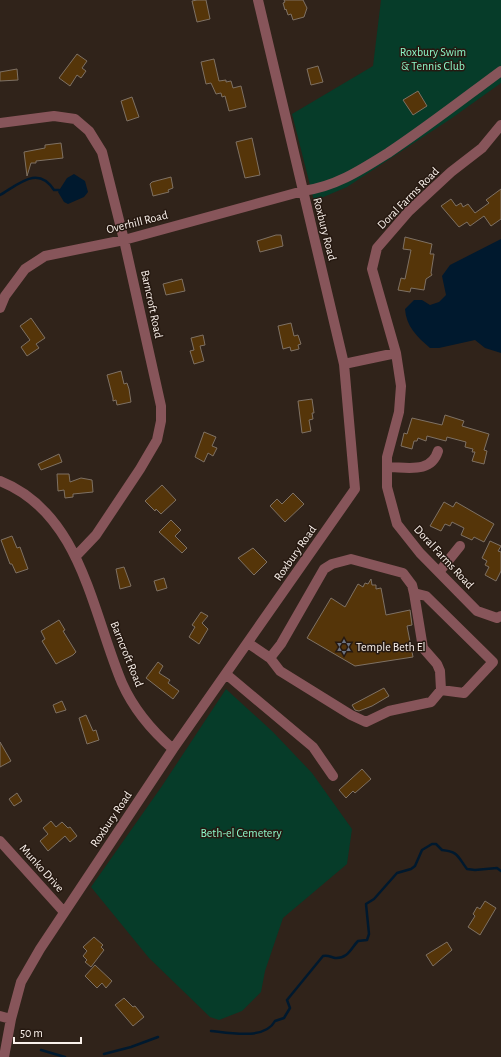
<svg xmlns="http://www.w3.org/2000/svg" width="501" height="1057" viewBox="0 0 501 1057" font-family="'Alegreya Sans',sans-serif">
<rect width="100%" height="100%" fill="#30231a"/>
<path fill="#063c29" d="M381,0H501V83L452,118L347,187L314,201L292,114L373,66Z
M226,689L273,732L312,773L352,829L347,864L283,918L265,971L261,992L242,1011L219,1020L210,1017L149,958L91,887L162,786Z"/>
<path fill="#00192e" d="M74,174L85,181L88,192L84,197L68,204L64,202L58,192L67,178Z
M501,239V353L485,348L475,340L439,348H430C417,337 406,326 405,309L414,300H422L430,305L439,302L446,295L442,276L450,265Z"/>
<g fill="none" stroke-linecap="round" stroke-linejoin="round">
<path stroke="#00192e" stroke-width="2.5" d="M0,195C19,184 38,165 54,190H59
M211,1031C230,1033 265,1040 275,1021L284,1018L290,1008L287,1000L323,956C329,955 330,957 335,958C348,959 351,948 358,941L367,940L369,934L366,904L374,899L397,873L411,869L415,866L422,850L432,844H436L442,850C459,852 457,856 467,869L475,870L497,868L501,871
M41,1050L65,1057
M104,1054L131,1047L158,1037"/>
</g>
<path fill="#553509" stroke="#7e7164" d="M197,0H206L210,19L197,22L192,1Z
M284,0H303L307,8L304,17L293,20L291,14L288,15L286,9L285,10L283,3L285,2Z
M77,54L87,61L82,68L86,71L81,78L77,75L70,86L59,78Z
M214,59L219,81L226,80V82L231,81L233,88L241,86L246,107L229,111L225,96L222,97L221,93L216,94L211,83L206,84L201,62Z
M318,66L323,82L311,85L307,69Z
M17,69L18,80L0,81V72Z
M418,91L427,106L413,115L403,100Z
M132,97L139,117L127,121L121,101Z
M252,138L260,175L245,178L236,142Z
M61,143L63,158L36,161V163H31L27,176L24,152L45,148V145Z
M171,177L173,188L168,190L169,192L153,196L150,184L152,182Z
M501,189V219L491,226L484,216L470,226L467,222L459,227L441,206L451,199L456,206L461,203L463,207L468,204L475,213L489,203L486,200Z
M276,235H281L283,246L260,252L257,241Z
M405,237L432,244L430,254H434L431,273L432,275L426,279L424,290L411,288L410,292L398,290L401,278L405,279L411,250L403,249Z
M182,279L185,291L166,295L163,284Z
M31,318L45,338L36,344L39,348L27,356L21,347L30,340L20,326Z
M291,323L294,336L298,335L301,344L298,345L299,349L291,351L290,347L283,349L278,326Z
M203,335L205,345L200,346L204,361L194,364L190,351L194,350L191,338Z
M121,371L124,384L127,383L129,389L131,402L117,405L116,400L113,401V398L107,375Z
M312,399L314,413H312L313,419L309,420L311,431L302,433L298,401Z
M445,415L464,421L462,426L489,434L484,450L487,451L484,464L472,461L475,452H472L473,449L465,447L466,442L447,437L446,441L427,436L426,441L418,438L417,441H414L412,449L401,446L404,433L407,434L412,418L442,425Z
M204,432L216,437L212,446L217,448L213,456L208,453L204,462L195,457Z
M59,454L62,462L41,470L38,464Z
M57,474H69L70,482L81,478L92,480L93,492L73,494V497L65,498L64,490L58,491Z
M162,485L176,500L161,514L156,509L155,511L145,501Z
M293,493L304,504L285,522L270,506L277,499L282,504Z
M444,502L453,507L456,502L494,524L484,542L474,537L472,540L461,535L464,528L452,522L450,526L445,524L441,531L430,526Z
M171,520L181,530L175,536L187,548L182,553L159,532Z
M12,536L17,548L20,547L28,569L16,573L12,564H10L1,540Z
M490,541L501,546L498,551L501,552V571L496,581L485,575L489,567L485,565L487,561L482,558Z
M253,548L267,562L254,575L238,558Z
M124,567L131,586L120,589L116,569Z
M164,578L167,588L157,591L154,581Z
M371,579L372,585H376V589L381,588L386,615L410,610L412,625L407,626L413,657L355,666L307,638L331,598L345,607L358,584L363,587L365,583L368,584Z
M201,612L208,616L202,623L208,629L199,644L189,637L195,627L192,625Z
M59,620L65,630L63,631L76,652L73,655L56,664L42,641L45,639L41,631Z
M158,662L163,666L159,673L170,680L168,683L179,691L173,699L146,678Z
M384,688L389,696L372,706L359,711L355,710L352,705Z
M62,701L66,710L56,713L53,705Z
M86,715L93,731L96,730L99,740L87,744L79,718Z
M0,742L11,761L0,767Z
M362,769L371,779L355,793L353,791L346,798L339,790Z
M17,793L22,801L14,806L9,799Z
M51,821L56,827L62,822L68,828L70,827L77,836L70,842L65,836L48,851L40,841L48,834L43,828Z
M485,901L496,908L480,935L468,927L475,916L473,914L477,907L480,909Z
M94,937L103,945L101,947L104,950L91,967L85,962L87,960L83,956L87,951L83,947Z
M447,942L452,950L433,966L426,955Z
M95,965L112,981L106,988L102,983L97,988L85,976Z
M124,998L133,1007L135,1006L144,1017L133,1026L115,1005Z"/>
<g fill="none" stroke-linecap="round" stroke-linejoin="round">
<path stroke="#87555a" stroke-width="10" d="M0,123L54,116L75,119L89,131L102,152L124,240L161,406V421L157,440L140,469L96,535L76,556
M501,125L482,148L451,172L409,211L377,248L372,269L396,353L401,386L399,412L387,457V487L397,524L420,553L477,611L497,618L501,616
M0,308L5,296L25,269L45,256L124,240L303,191C335,187 361,170 388,153C427,127 463,99 501,71
M344,364L396,353
M387,467C407,467 431,474 438,451
M0,481C81,513 92,612 122,683C134,710 151,730 173,749
M439,572L460,546
M414,593L426,596L493,662L464,693L441,690
M248,643L270,658L280,671L351,715L366,722L389,711L431,702L441,690L440,671L437,664L423,648L414,593L412,585L403,573L351,559L332,564L324,569L281,644L270,658
M226,674L313,747L333,776
M0,841L64,912
M0,1016L11,1019
M4,1057L11,1019L21,982L40,949L173,749L355,489L344,364L258,0"/>
</g>
<defs>
<symbol id="synagogue-bare" viewBox="-9 -9 18 18"><path d="M0-6.5L5.6 3.2H-5.6ZM0 6.5L5.6-3.2H-5.6Z" fill="#6b7280" stroke="#261911" stroke-width="2.5" paint-order="stroke"/></symbol>
</defs>
<g fill-rule="evenodd">
<use href="#synagogue-bare" x="333" y="636" width="22" height="22"/>
</g>
<g text-anchor="middle" dominant-baseline="central" stroke-width="3" stroke-linejoin="round" paint-order="stroke">
<g font-size="12" fill="#8cf6c7" stroke="#261911">
<text x="433" y="52">Roxbury Swim<tspan x="433" dy="14">&amp; Tennis Club</tspan></text>
<text x="241" y="833">Beth-el Cemetery</text>
</g>
<g font-size="12" fill="#faf1eb" stroke="#261911">
<text transform="translate(408 198) rotate(-45)">Doral Farms Road</text>
<text transform="translate(137 222) rotate(-14)">Overhill Road</text>
<text transform="translate(325 229) rotate(76)">Roxbury Road</text>
<text transform="translate(152 304) rotate(78)">Barncroft Road</text>
<text transform="translate(295 553) rotate(-55)">Roxbury Road</text>
<text transform="translate(444 557) rotate(47)">Doral Farms Road</text>
<text transform="translate(127 654) rotate(68)">Barncroft Road</text>
<text transform="translate(111 819) rotate(-56)">Roxbury Road</text>
<text transform="translate(42 868) rotate(48)">Munko Drive</text>
</g>
<g font-size="12" fill="#faf1eb" stroke="#261911" text-anchor="start">
<text x="356" y="647">Temple Beth El</text>
</g>
</g>
<path d="M14 1037v6h67v-6" fill="none" stroke="#faf1eb" stroke-width="2"/>
<text x="20" y="1037" font-size="12" fill="#faf1eb" stroke="#261911" stroke-width="3" paint-order="stroke">50 m</text>
</svg>
